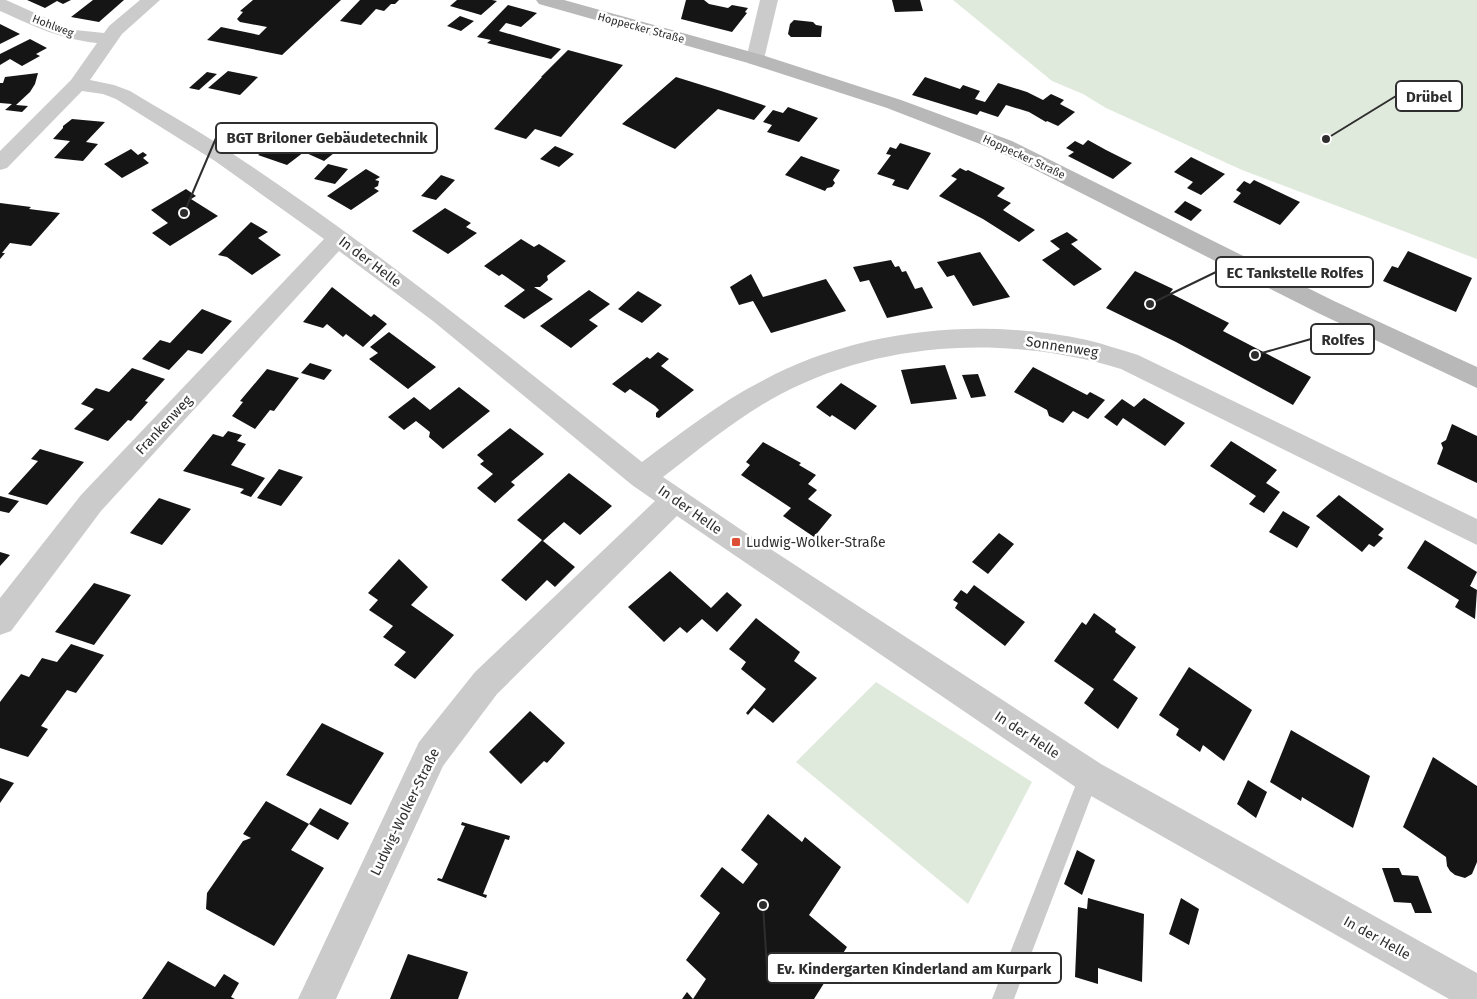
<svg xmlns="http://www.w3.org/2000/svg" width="1477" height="999" viewBox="0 0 1477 999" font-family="'Fira Sans',sans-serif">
<rect width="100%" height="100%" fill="#fff"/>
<path fill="#e0eadc" d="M953,0H1477V259L1242,170L1106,108L1083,94L1052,81Z
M876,682L1032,782L968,904L796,762Z"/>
<path fill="#151515" d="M27,0H71L63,4L57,1L45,8Z
M93,0H124L99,22L71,17Z
M253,0H341L282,55L207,40L221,27L259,35L267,27L240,22L237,19L243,12L240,11Z
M360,0H399L395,4H391L384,11L376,9L361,25L340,21Z
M457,0H492L497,1L481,15L450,6Z
M686,0H704L709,4L728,8L732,5L748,8L745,12L747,13L732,32L681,19Z
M892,0H920L923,11L895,12Z
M508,5L537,13L521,27L506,23L499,31L561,49L551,59L487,43L491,40L477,37Z
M460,16L474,21L461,31L447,26Z
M794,20L813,22L816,25L822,26L821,37H791L788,34L790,24Z
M0,24L20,34L0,44Z
M30,39L47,48L36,54L40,56L22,66L10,59L0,65V54Z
M568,50L623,65L561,137L535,129L526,139L494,129L542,77H541Z
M228,71L258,77L240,95L208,88Z
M207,72L217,74L199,90L189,88Z
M38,73L35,84L30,92L16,105L28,106L22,112L5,110L12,104L0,103V83H3L5,77Z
M676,77L721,91L766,106L754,120L718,109L675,149L622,124Z
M925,77L960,89L963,85L980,91L975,99L985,102L998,83L1027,92L1043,100L1051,94L1064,100L1060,104L1075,112L1058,126L1047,121L1046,122L1029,112L1006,105L998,117L980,111L977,115L912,95Z
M788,107L818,118L799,142L767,132L772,125L763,122L773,110L783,113Z
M72,119L105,122L86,142L98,144L83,161L54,158L70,141L53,139L63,128V126Z
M292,131L303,136L295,141L310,148L318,141L339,149L324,161L304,152L287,165L258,155Z
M1088,140L1106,150L1132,163L1113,179L1068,156L1074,152L1066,148L1075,141L1083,145Z
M900,143L931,153L908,190L892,185L895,180L877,174L891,155L886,154L890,147L896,149Z
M555,146L574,154L559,167L540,159Z
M131,149L138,155L143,152L147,155L143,158L149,163L122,178L104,164Z
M801,156L840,170L833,180L835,183L832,187L827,188L825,191L785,175Z
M1191,157L1225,174L1201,195L1187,188L1193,182L1174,172Z
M328,164L348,169L335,184L314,179Z
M960,168L966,171L968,170L1005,188L997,196L1011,203L1003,210L1035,230L1019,242L983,219L939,196L957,179L951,176Z
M366,169L380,177L375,180L379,181L378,186L374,188L379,191L351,210L327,196Z
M441,175L455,180L436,200L421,196Z
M1254,180L1300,202L1280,225L1233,202L1241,193L1236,190L1244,181L1250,184Z
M186,189L196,196L191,199L218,216L170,246L152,233L168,223L151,210Z
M1185,201L1202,210L1191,221L1174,212Z
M0,203L31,207L29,209L60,213L31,246L10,243L2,253H5L0,259Z
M445,208L471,223L466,227L477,233L448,254L412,231Z
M251,222L268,232L258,238L281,255L252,275L227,257L218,255Z
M1067,232L1078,240L1071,244L1102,269L1074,286L1042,260L1060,249L1050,241Z
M521,239L534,247L539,244L566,261L547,276L548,280L540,287H534L553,299L524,319L504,306L525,290L502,274L499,276L484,266Z
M1408,251L1472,278L1456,312L1383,281L1392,266L1398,268Z
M980,252L1010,297L973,306L954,275L947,277L937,262Z
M891,260L895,267L899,266L902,272L906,271L915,289L922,287L933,308L887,318L869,280L860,282L853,267Z
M1135,271L1173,289L1170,293L1229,323L1223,331L1311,377L1293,405L1176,342L1106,308Z
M751,274L763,297L826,279L846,311L771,333L753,301L739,305L730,287Z
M332,287L371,317L374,314L387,324L363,347L346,334L343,337L327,324L323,328L303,322Z
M589,290L610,304L589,320L598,326L571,348L540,326Z
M638,291L662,305L642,323L618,309Z
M202,309L232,321L202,354L188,350L169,370L142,359L160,340L170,343Z
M389,332L436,367L408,389L369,359L378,353L370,347Z
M658,352L669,359L661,366L694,390L659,418L656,417V413L659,410L655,406L630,389L625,393L612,384L647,357L650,359Z
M310,363L332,370L324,380L301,373Z
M945,365L957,399L911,404L901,370Z
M1033,367L1087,395L1090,392L1105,400L1088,419L1073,411L1063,423L1049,416L1047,410L1014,392Z
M132,368L165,379L145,401L148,402L131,421L128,420L108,441L74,429L94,409L81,404L96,388L109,392Z
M267,369L299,378L274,411L270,410L255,429L232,416L243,402L240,401Z
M978,374L986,396L971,398L962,375Z
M841,383L877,406L855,430L832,415L830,417L816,407Z
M459,387L490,411L443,449L429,437L430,432L416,421L404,430L388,417L414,397L430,410Z
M1144,398L1185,423L1165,446L1123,418L1117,426L1104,417L1122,399L1134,407Z
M1452,424L1477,436V483L1437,464L1443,448L1441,443L1446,440Z
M510,428L544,454L511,482L515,485L495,503L477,488L493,474L480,464L484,461L477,455Z
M228,431L242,435L237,441L246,444L231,465L265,478L251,497L240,493L244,489L183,471L213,434L223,437Z
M1231,441L1277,470L1266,483L1280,492L1264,513L1249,504L1256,496L1210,466Z
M763,442L801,463L799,465L816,475L808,484L817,490L808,499L832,515L814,537L783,516L791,508L741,475L750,465L746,462Z
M40,449L84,462L47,505L8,494L38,461L31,459Z
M279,469L303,477L281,506L257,498Z
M569,473L612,506L580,535L564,522L543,541L575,567L555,587L547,580L526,601L501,580L542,540L517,520Z
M1339,495L1384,529L1378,535L1383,538L1374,547L1369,544L1362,552L1316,516Z
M0,496L19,501L9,513L0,511Z
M159,498L191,509L162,545L130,533Z
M1283,511L1310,527L1297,548L1269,532Z
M999,533L1014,544L988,574L972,562Z
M1425,540L1477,572L1470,586L1477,590L1475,619L1455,607L1459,600L1407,568Z
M0,552L10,555L0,566Z
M399,559L428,587L411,605L454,635L415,679L394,665L406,652L383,637L393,626L369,610L378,600L368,593Z
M670,571L711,608L727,592L742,605L717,632L702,619L687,633L680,627L664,642L628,607Z
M94,583L131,595L94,645L55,632Z
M974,585L1025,622L1005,646L955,608L958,603L953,600L961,590L967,594Z
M1094,613L1116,629L1115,632L1136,647L1113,680L1138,698L1118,729L1084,703L1094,689L1054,661L1082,622L1086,625Z
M756,618L800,652L794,661L817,678L773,723L754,708L748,715L746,713L766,689L741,669L746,662L729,649Z
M71,644L104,655L76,693L67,690L41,726L48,729L28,757L0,748V702L21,674L29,677L42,658L57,662Z
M1189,667L1252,710L1224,761L1203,745L1200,752L1176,735L1179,729L1159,715Z
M530,711L565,743L547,763L544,761L521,784L489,752Z
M322,723L384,753L351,805L286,775Z
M1291,730L1370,776L1353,828L1302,797L1301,801L1270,782Z
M1433,757L1477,786V862L1472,874L1465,878L1455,875L1450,871L1447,866L1446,857L1403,827Z
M0,778L14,783L0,803Z
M1248,780L1267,792L1256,818L1237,804Z
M266,801L309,824L291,850L324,868L274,946L206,909L207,893L243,841L251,838L243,834Z
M320,808L349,823L338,840L309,824Z
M768,814L802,842L805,837L841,867L809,915L847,947L814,999H682L687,992L693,999L706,979L686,960L720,913L700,896L722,867L743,884L758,864L741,850Z
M462,822L510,836L509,840L505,839L483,894L487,895L486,898L437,880L438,878L442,879L465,826L461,825Z
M1077,850L1095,860L1082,895L1064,884Z
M1382,868H1399L1402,875L1418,876L1432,913H1415L1411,903L1394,902Z
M1088,898L1144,914L1142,982L1098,968V984L1075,977L1078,907L1087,909Z
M1181,898L1199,909L1189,945L1169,934Z
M408,954L468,972L458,999H390Z
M168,961L215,987L224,974L239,983L231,997L235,999H142Z"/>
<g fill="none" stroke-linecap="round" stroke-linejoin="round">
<path fill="#cbcbcb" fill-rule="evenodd" d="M1089,766L1096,769L1099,776L1014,999H992L1082,769Z"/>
<path fill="#cbcbcb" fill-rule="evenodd" d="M0,0H6L64,26L75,30L104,33L109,26L140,0H160L122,34L90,80L114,85L130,91C163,111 198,130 230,152C374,247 508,355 642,462C681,433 719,403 762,381C858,329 980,317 1087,340C1104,344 1121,350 1138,355L1477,519V545L1121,369C1011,335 884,340 781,394C739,416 701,448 663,477L746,533L1101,764L1477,973V999H1449L1077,788L677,516L497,694L443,766L336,999H298L419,742L475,672L655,501L632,485L433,321L339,251L101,511L11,631L0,635V598L81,495L324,239L215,161L116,99L103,94L82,91L7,168L0,170V151L71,80L97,43C59,39 34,26 0,11Z
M760,0H778L764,59L762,63L755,65L748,63L746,59Z"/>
<path fill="#b8b8b8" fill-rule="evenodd" d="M536,0H564L762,55L901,100L1012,141L1334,301L1477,367V388L1318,313L998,151L887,108L748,63L539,4Z"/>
</g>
<rect fill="#dd4e37" stroke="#fff" stroke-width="2" x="731" y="537" width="10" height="10" rx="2.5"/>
<g text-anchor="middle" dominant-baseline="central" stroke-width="5" stroke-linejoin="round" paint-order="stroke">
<g font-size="11" fill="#2e2e2e" stroke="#fff">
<text transform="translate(53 26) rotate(21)">Hohlweg</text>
<text transform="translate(641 28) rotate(15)">Hoppecker Straße</text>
<text transform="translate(1024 157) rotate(25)">Hoppecker Straße</text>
</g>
<g font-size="14" fill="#2e2e2e" stroke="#fff">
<text transform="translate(370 262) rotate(37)">In der Helle</text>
<text transform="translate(1062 347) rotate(9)">Sonnenweg</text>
<text transform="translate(164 425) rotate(-47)">Frankenweg</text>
<text transform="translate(690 510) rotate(35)">In der Helle</text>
<text transform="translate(1027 735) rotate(33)">In der Helle</text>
<text transform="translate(405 812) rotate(-64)">Ludwig-Wolker-Straße</text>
<text transform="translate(1377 938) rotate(29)">In der Helle</text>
</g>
<g font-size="14" fill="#2e2e2e" stroke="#fff" text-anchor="start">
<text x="746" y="542">Ludwig-Wolker-Straße</text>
</g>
</g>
<path fill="none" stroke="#2e2e2e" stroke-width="2" d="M1326 139L1396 96M184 213L216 138M1150 304L1216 272M1255 355L1311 339M763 905L767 968"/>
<g fill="#2e2e2e" stroke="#fff" stroke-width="2">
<circle cx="1326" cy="139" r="5"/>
<circle cx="184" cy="213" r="5"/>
<circle cx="1150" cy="304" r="5"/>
<circle cx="1255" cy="355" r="5"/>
<circle cx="763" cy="905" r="5"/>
</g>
<g fill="#fff" stroke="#2e2e2e" stroke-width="2">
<rect x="1396" y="81" width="66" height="30" rx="5"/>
<rect x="216" y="123" width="221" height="30" rx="5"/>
<rect x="1216" y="257" width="157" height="30" rx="5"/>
<rect x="1311" y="324" width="63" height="30" rx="5"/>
<rect x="767" y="953" width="294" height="30" rx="5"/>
</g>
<g font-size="15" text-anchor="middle" font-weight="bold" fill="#2e2e2e">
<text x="1429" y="102">Drübel</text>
<text x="327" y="143">BGT Briloner Gebäudetechnik</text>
<text x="1295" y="278">EC Tankstelle Rolfes</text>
<text x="1343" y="345">Rolfes</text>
<text x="914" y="974">Ev. Kindergarten Kinderland am Kurpark</text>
</g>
</svg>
